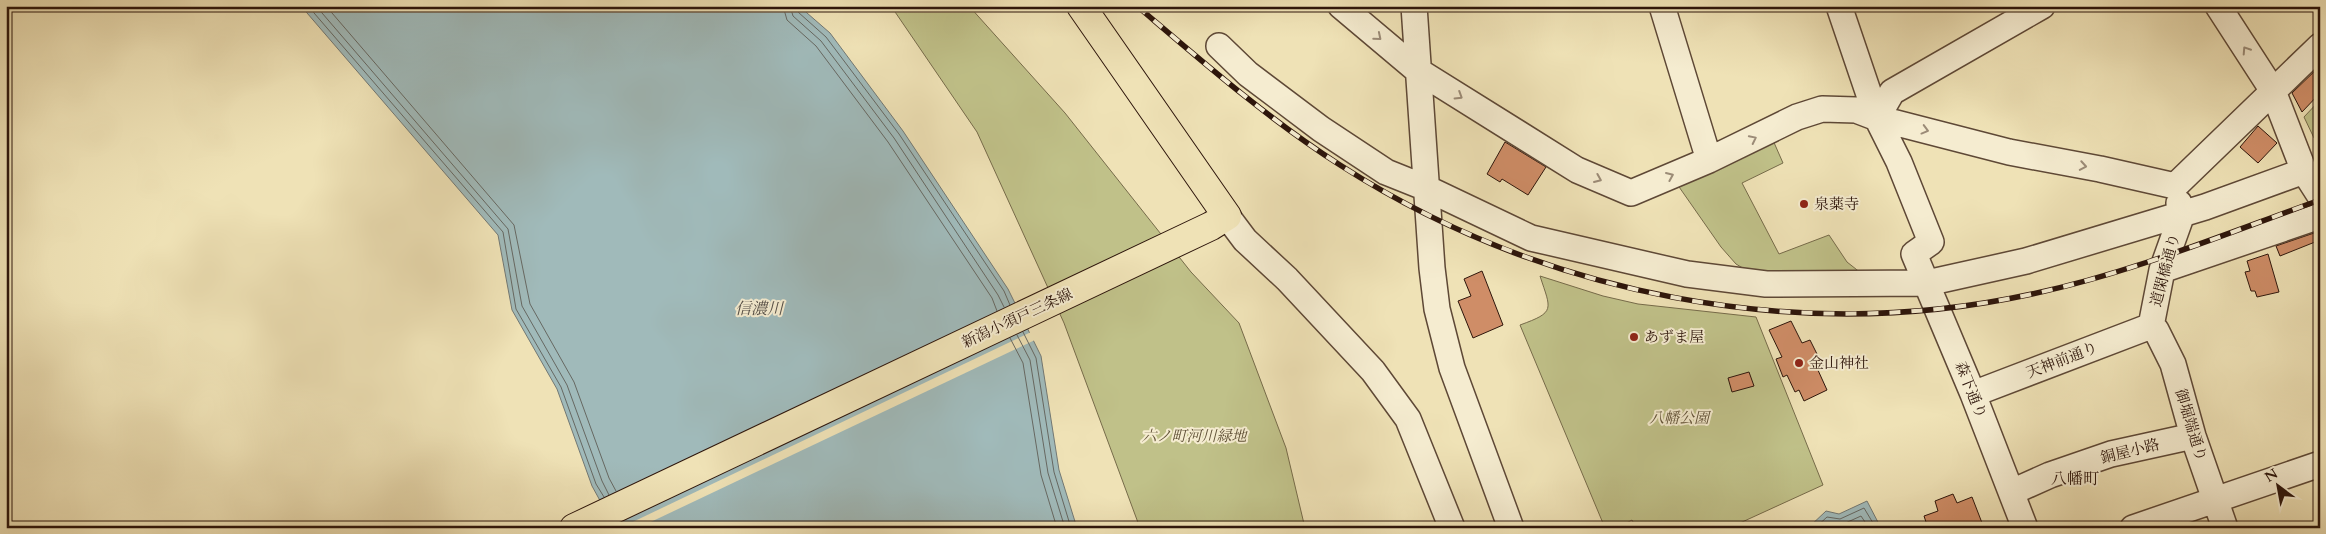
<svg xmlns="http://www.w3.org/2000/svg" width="2326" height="534" viewBox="0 0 2326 534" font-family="Cardo,'Noto Serif JP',serif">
<rect width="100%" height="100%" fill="#efe2b6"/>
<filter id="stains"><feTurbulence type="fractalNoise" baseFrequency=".004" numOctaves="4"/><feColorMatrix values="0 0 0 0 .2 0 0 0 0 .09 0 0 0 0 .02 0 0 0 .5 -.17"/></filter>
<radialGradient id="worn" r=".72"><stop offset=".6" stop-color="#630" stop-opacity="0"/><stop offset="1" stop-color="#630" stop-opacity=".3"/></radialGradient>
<path fill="#c0c189" stroke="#766b4a" d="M891,6H969L1065,113L1191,272L1239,323L1286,448L1305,528H1140L1064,323L977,132Z
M2320,100V132L2314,138L2304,117Z
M1772,138L1783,163L1742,183L1779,254L1829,235L1847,262L1866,277L1756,276L1736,264L1721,247L1677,184Z
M1540,276L1603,296L1638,304L1756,317L1823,485L1729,528H1636L1632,520L1617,528H1605L1520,325C1556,312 1551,310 1540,276Z"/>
<path fill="#a0baba" stroke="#727874" d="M301,6H799L830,33L903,131L1008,289L1041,356L1059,470L1077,528H615L592,486L557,389L512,310L498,235Z
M1867,501L1881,528H1808L1826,511L1839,514Z"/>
<path fill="#efe2b6" d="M1031,332L1035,340L638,528H620Z"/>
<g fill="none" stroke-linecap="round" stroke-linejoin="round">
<path stroke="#666862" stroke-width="1" d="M308,6L503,232L516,309L561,387L596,484L604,497
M316,6L508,229L522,306L567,385L602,481L609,495
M326,6L514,225L530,304L574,382L609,478L616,491
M783,6L787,20L816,46L888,142L992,298L997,311
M790,6L793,16L821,41L894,138L998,295L1004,307
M796,6L798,12L826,37L899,134L1004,291L1010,305
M1023,332L1036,358L1054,472L1071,528
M1017,335L1030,360L1048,473L1065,528
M1010,338L1023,363L1041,475L1057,528
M1815,528L1827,517L1840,519L1864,508L1876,528
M1823,528L1829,523L1841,525L1861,516L1869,528"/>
</g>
<path fill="#cf8d67" stroke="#2d150b" d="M2320,66V93L2302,112L2292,93Z
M2258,126L2277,143L2258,163L2240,147Z
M1505,142L1546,167L1528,195L1502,179L1500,182L1487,174Z
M2317,232L2320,240L2280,256L2276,246Z
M2268,254L2279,292L2257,297L2255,291H2251L2245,272L2250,271L2247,261Z
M1482,271L1503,325L1473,338L1458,301L1471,296L1464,279Z
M1791,321L1802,343L1810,340L1823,366L1817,368L1827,390L1804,401L1799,390L1795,392L1787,375L1783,377L1776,359L1782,357L1769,330Z
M1749,372L1754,386L1732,392L1728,378Z
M1953,494L1957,503L1972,497L1984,528H1928L1924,516L1938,511L1935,501Z"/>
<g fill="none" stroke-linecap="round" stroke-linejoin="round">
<defs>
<path id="minor" d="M1341,6L1417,70L1577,170L1631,193L1709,160L1797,117L1822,109L1856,110L1877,118L2009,152L2100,169L2175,186
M1414,6L1432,268L1437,309L1452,368L1511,528
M1662,6L1709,160
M1839,6L1877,118L1899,162L1931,242L1914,254L1973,394L2025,528
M2218,6L2273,91L2304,171L2320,196
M1219,46L1248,74L1321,129L1386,172L1426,188L1531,238L1687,274L1766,284L1927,283L2026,261L2205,207L2304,171
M1877,118L1892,92L2042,6
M2175,186L2320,46
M1227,216L1245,240L1287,279L1373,371L1408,419L1452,528
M2162,270L2320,216
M2151,326L2156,330L2173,364L2193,436L2225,528
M2151,326L2162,270L2182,214L2179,203
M1973,394L2151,326
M2012,492L2050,475L2111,454L2193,436
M2133,528L2320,464"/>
<path id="major" d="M574,528L1211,226L1227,216L1081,6"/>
</defs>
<use href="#minor" stroke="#5e4836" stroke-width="28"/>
<use href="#major" stroke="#2d150b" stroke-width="30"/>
<use href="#minor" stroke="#f5ecd0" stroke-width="25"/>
<use href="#major" stroke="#efe2b6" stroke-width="28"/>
<defs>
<path id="rail" d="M1137,6C1203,62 1268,119 1340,165C1542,295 1797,345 2032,294C2131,273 2225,234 2320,200"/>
</defs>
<use href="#rail" stroke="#2d150b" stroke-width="5.5"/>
<use href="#rail" stroke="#f5ecd0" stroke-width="4" stroke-dasharray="11" stroke-linecap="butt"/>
</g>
<defs><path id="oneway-chevron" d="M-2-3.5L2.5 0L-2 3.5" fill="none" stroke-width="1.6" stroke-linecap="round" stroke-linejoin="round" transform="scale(1.25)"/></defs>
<g stroke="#9b8b77">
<use href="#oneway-chevron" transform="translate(1378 37) rotate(40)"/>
<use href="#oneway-chevron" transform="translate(2246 50) rotate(-123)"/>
<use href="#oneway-chevron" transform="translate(1459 96) rotate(32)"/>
<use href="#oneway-chevron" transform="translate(1925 130) rotate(15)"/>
<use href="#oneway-chevron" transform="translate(1753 139) rotate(-26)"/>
<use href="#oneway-chevron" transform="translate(2083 166) rotate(10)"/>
<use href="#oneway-chevron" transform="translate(1670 176) rotate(-23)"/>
<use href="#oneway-chevron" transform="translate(1598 179) rotate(23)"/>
</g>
<g fill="#8f2418" stroke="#f5ecd0" stroke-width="2">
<circle cx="1804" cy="204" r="5"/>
<circle cx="1634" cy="337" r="5"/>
<circle cx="1799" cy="363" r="5"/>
</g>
<g text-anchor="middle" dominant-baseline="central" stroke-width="4" stroke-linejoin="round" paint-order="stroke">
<g font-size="15" fill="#2d150b" stroke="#f5ecd0" text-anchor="start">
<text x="1814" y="204">泉薬寺</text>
<text x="1644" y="337">あずま屋</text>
<text x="1809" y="363">金山神社</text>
</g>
<g font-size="15" fill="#2d150b" stroke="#f5ecd0">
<text transform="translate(2165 270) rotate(-75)">道閑橋通り</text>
<text transform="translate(1017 318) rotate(-25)">新潟小須戸三条線</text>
<text transform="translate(2062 360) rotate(-21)">天神前通り</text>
<text transform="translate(1971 390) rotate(68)">森下通り</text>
<text transform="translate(2191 425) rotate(73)">御堀端通り</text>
<text transform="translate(2130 451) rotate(-14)">銅屋小路</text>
</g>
<g font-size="15" font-style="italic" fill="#605137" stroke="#f5ecd0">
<text x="1679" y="418">八幡公園</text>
<text x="1194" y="436">六ノ町河川緑地</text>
</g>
<g font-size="16" font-style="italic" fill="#554f48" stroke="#f5ecd0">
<text x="759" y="309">信濃川</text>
</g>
<g font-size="16" fill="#2d150b" stroke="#f5ecd0">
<text x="2075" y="479">八幡町</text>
</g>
</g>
<rect width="2326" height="534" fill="none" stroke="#efe2b6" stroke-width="25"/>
<rect x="8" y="8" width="2311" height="519" fill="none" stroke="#2d150b" stroke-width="2.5"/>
<rect x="12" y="12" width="2301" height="509" fill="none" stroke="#2d150b"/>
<g transform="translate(2278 486) rotate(328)" stroke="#f5ecd0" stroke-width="4" paint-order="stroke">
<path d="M0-4L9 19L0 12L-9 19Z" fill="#2d150b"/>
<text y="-8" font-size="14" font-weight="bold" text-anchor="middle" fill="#2d150b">N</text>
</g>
<rect width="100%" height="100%" filter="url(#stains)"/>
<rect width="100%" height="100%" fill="url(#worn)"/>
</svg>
